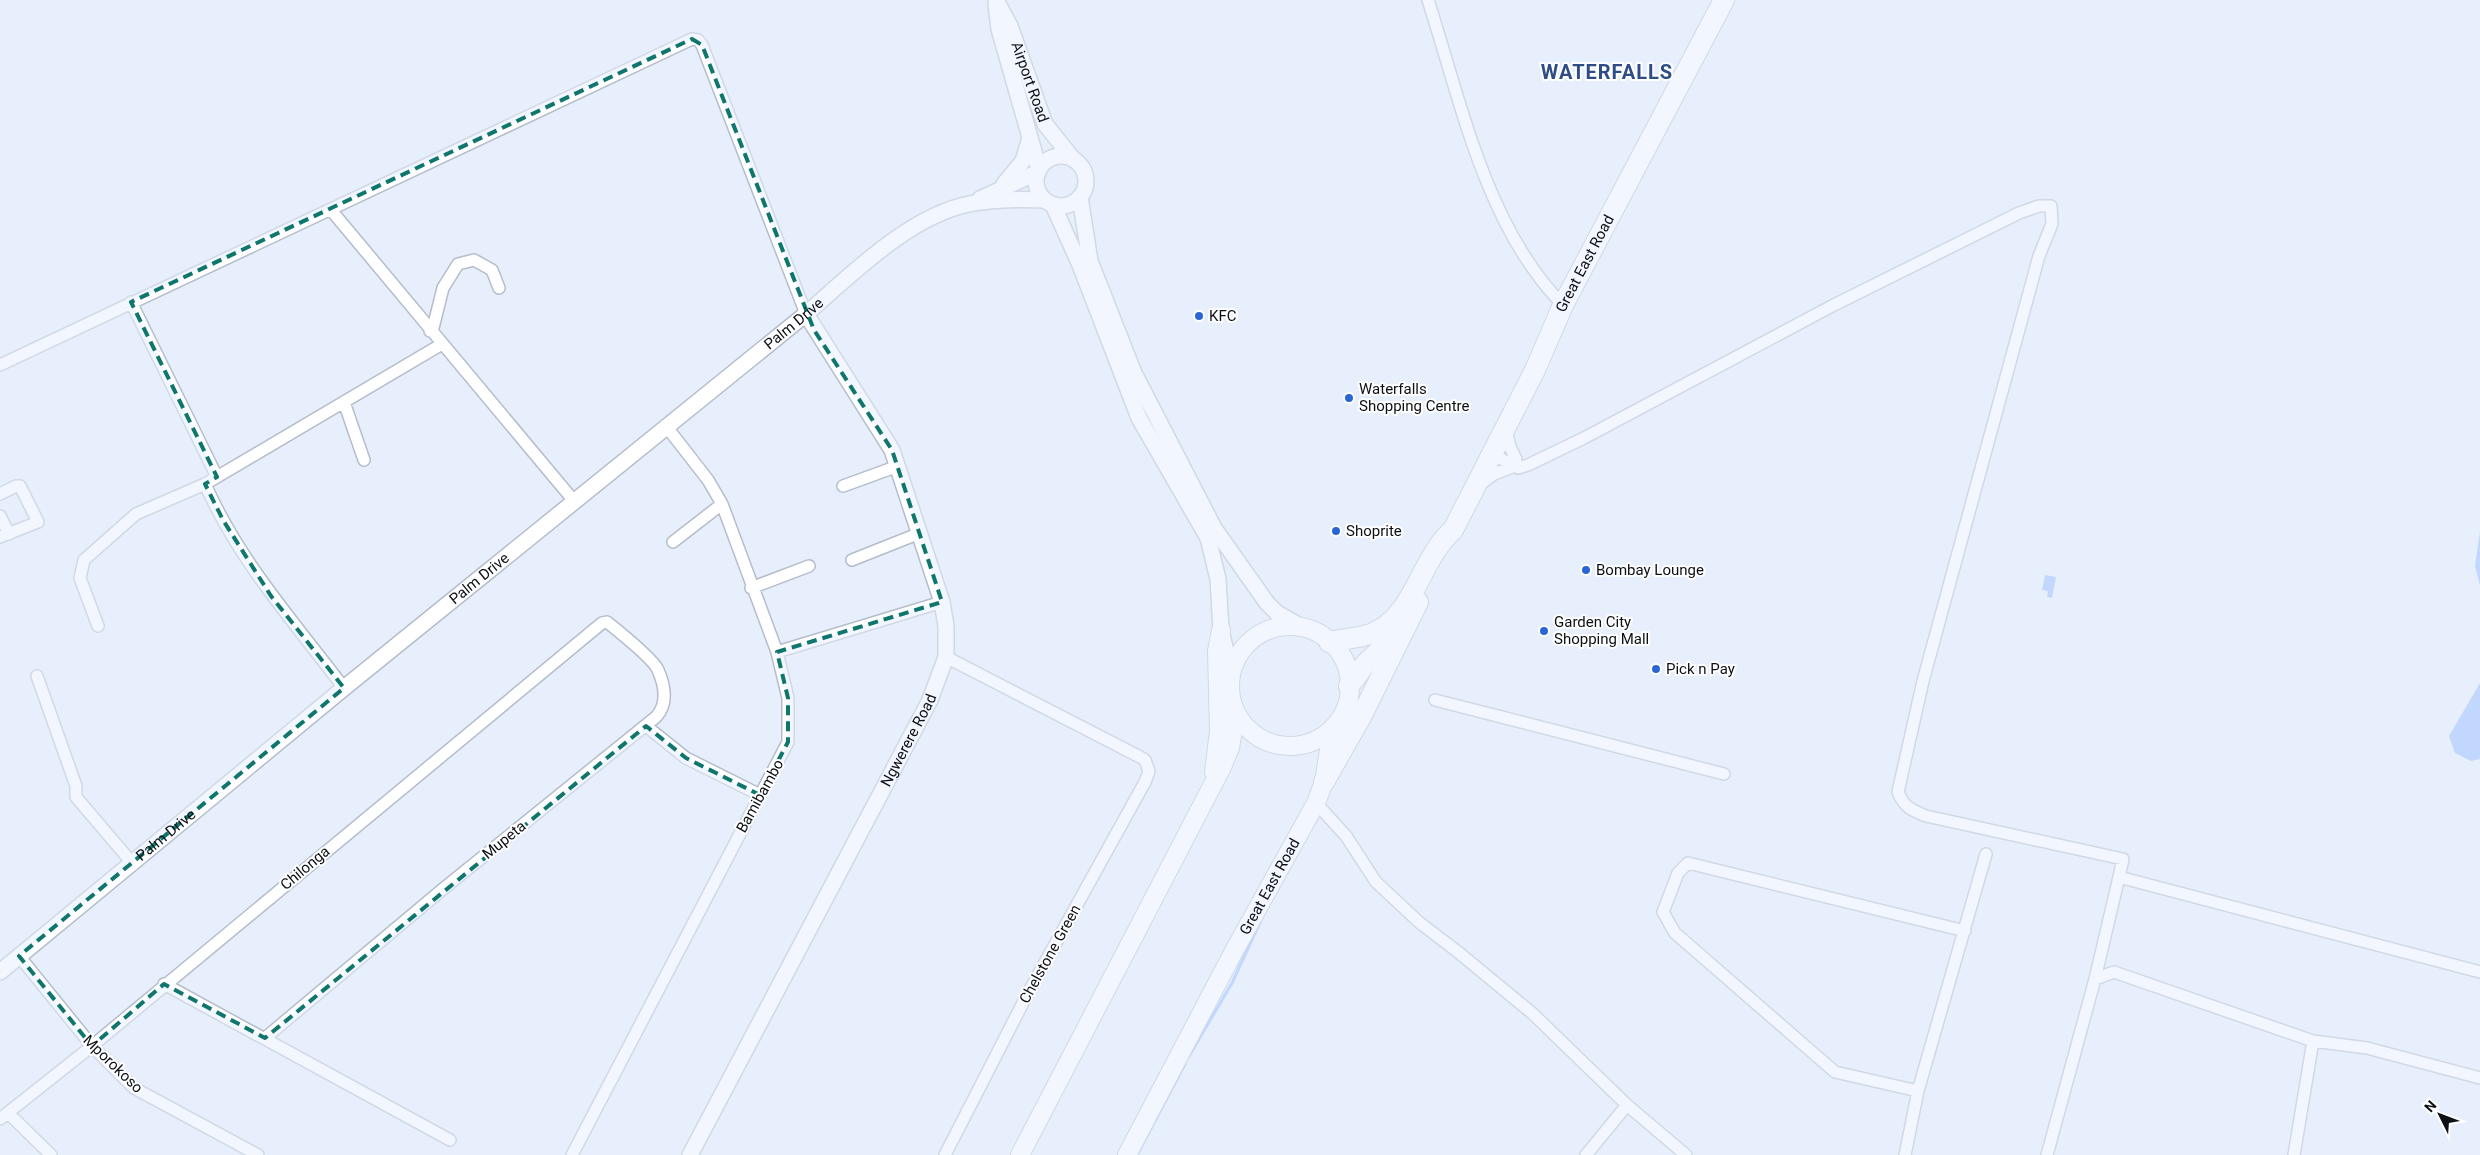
<svg xmlns="http://www.w3.org/2000/svg" width="2480" height="1155" viewBox="0 0 2480 1155" font-family="Roboto,sans-serif">
<rect width="100%" height="100%" fill="#e7effd"/>
<path fill="#95bbfd" d="M2480,532V586L2475,566Z
M2045,575L2056,577L2052,598L2047,597L2048,591L2042,590Z
M2480,683V759L2471,761L2455,753L2449,736Z"/>
<g fill="none" stroke-linecap="round" stroke-linejoin="round">
<path stroke="#95bbfd" stroke-width="3" d="M1189,1056L1232,983L1262,918
M1137,1155L1185,1064"/>
<defs>
<path id="street" d="M1428,0C1461,102 1486,227 1563,305
M331,210L574,501
M131,302L217,477
M430,331L433,328L443,288L458,264L474,260L492,270L499,288
M0,365L692,39L698,40L702,45L806,314
M344,402L364,460
M1506,429L1510,447L1516,459
M1492,454L1518,468L1528,465L1584,438L1832,306L2019,213L2039,206H2051L2052,224L2039,256L1923,681L1898,792C1904,807 1911,810 1926,816L2123,859L2119,877
M205,484C239,561 294,622 344,688
M1481,484L1494,474L1515,466
M843,486L898,466
M0,494L16,486H20L38,522L0,537
M0,516L9,534
M673,542L722,504
M852,560L920,533
M751,588L809,566
M98,626L80,578L84,560L136,514L205,484L442,344
M777,652L942,602
M37,676L76,786V797L133,864
M1435,700L1724,774
M646,726L686,758L760,795
M1316,803L1346,836L1376,882L1420,923L1458,952L1532,1013L1627,1105L1686,1155
M19,956L92,1046L134,1088L258,1155
M2095,979L2114,972L2313,1041L2367,1048L2480,1078
M164,984L450,1140
M1918,1091L1835,1072L1675,933L1663,912L1678,873L1688,863L1965,931
M8,1113L51,1155
M0,1119L92,1046L602,623L607,622C617,630 654,660 658,670C665,686 668,704 656,717L443,889L265,1038
M572,1155L788,742V698L777,652L722,504L708,480L666,426
M945,1155L1027,995L1145,782L1149,771L1145,760L1140,757L946,657
M1586,1155L1627,1105
M1905,1155L1918,1091L1986,854
M2047,1155L2095,979L2119,877L2480,972
M2294,1155L2313,1041"/>
<g id="secondary">
<path id="s1" d="M996,0L1010,26L1045,124L1073,159"/>
<path d="M996,4L999,29L1039,169"/>
<circle cx="1061" cy="181" r="25"/>
<path d="M1004,184L1023,161L1030,138"/>
<path d="M1080,197L1090,261L1134,373L1214,528L1267,603L1277,613L1302,627"/>
<path d="M980,199L1038,172"/>
<path d="M1053,205L1080,265L1139,418L1208,538L1218,579L1221,630L1231,674"/>
<path id="s2" d="M0,972L344,688L806,314C851,275 909,216 969,204C994,199 1020,199 1045,200"/>
<path id="s3" d="M690,1155L930,700L946,657V626L942,602L892,450L806,314"/>
</g>
<g id="primary">
<circle cx="1290" cy="686" r="60"/>
<path d="M1214,772L1219,731L1217,651L1221,630"/>
<path d="M1020,1155L1222,767L1230,748L1236,713"/>
<path id="s4" d="M1127,1155L1234,951L1316,803L1324,782L1332,730"/>
</g>
<g id="highway">
<path id="s5" d="M1329,642C1343,639 1358,638 1371,634C1415,617 1420,558 1453,530L1535,370L1563,305L1724,0"/>
<path d="M1349,686L1366,663L1393,638"/>
<path d="M1324,782L1362,715L1418,602"/>
</g>
</defs>
<use href="#street" stroke="#b5bdca" stroke-width="14"/>
<use href="#secondary" stroke="#b5bdca" stroke-width="18"/>
<use href="#primary" stroke="#b5bdca" stroke-width="20"/>
<use href="#highway" stroke="#b5bdca" stroke-width="22"/>
<use href="#street" stroke="#fff" stroke-width="11"/>
<use href="#secondary" stroke="#fff" stroke-width="15"/>
<use href="#primary" stroke="#fff" stroke-width="18"/>
<use href="#highway" stroke="#fff" stroke-width="20"/>
</g>
<path d="M0 0H2480V1155H0ZM692,39L702,45L814,330L892,450L942,602L777,652L788,698V742L760,795L686,758L646,726L265,1038L164,984L92,1046L19,956L344,688L271,596L223,520L205,484L217,477L131,302Z" fill="#e7effd" fill-opacity=".55" fill-rule="evenodd"/>
<path fill="none" stroke="#0f766e" stroke-width="4" stroke-dasharray="10 6" stroke-linejoin="round" d="M692,39L702,45L814,330L892,450L942,602L777,652L788,698V742L760,795L686,758L646,726L265,1038L164,984L92,1046L19,956L344,688L271,596L223,520L205,484L217,477L131,302Z"/>
<g fill="#2966d3" stroke="#fff" stroke-width="2">
<circle cx="1199" cy="316" r="5"/>
<circle cx="1349" cy="398" r="5"/>
<circle cx="1336" cy="531" r="5"/>
<circle cx="1586" cy="570" r="5"/>
<circle cx="1544" cy="631" r="5"/>
<circle cx="1656" cy="669" r="5"/>
</g>
<g text-anchor="middle" dominant-baseline="central" stroke-width="4" stroke-linejoin="round" paint-order="stroke">
<g font-size="15" fill="#0d1014" stroke="#fff">
<text stroke="none"><textPath href="#s1" startOffset="89">Airport Road</textPath></text>
<text stroke="none"><textPath href="#s5" startOffset="475">Great East Road</textPath></text>
<text stroke="none"><textPath href="#s2" startOffset="1025">Palm Drive</textPath></text>
<text stroke="none"><textPath href="#s2" startOffset="620">Palm Drive</textPath></text>
<text stroke="none"><textPath href="#s3" startOffset="469">Ngwerere Road</textPath></text>
<text transform="translate(760 796) rotate(-61)">Bamibambo</text>
<text stroke="none"><textPath href="#s2" startOffset="215">Palm Drive</textPath></text>
<text transform="translate(504 840) rotate(-39)">Mupeta</text>
<text transform="translate(305 868) rotate(-40)">Chilonga</text>
<text stroke="none"><textPath href="#s4" startOffset="304">Great East Road</textPath></text>
<text transform="translate(1050 954) rotate(-61)">Chelstone Green</text>
<text transform="translate(113 1064) rotate(44)">Mporokoso</text>
</g>
<g font-size="15" fill="#0d1014" stroke="#fff" text-anchor="start">
<text x="1209" y="316">KFC</text>
<text x="1359" y="389">Waterfalls<tspan x="1359" dy="17">Shopping Centre</tspan></text>
<text x="1346" y="531">Shoprite</text>
<text x="1596" y="570">Bombay Lounge</text>
<text x="1554" y="622">Garden City<tspan x="1554" dy="17">Shopping Mall</tspan></text>
<text x="1666" y="669">Pick n Pay</text>
</g>
<g font-size="20" font-weight="bold" letter-spacing="1" fill="#2e4d85" stroke="#fff">
<text x="1607" y="72">WATERFALLS</text>
</g>
</g>
<g transform="translate(2440 1115) rotate(312)" stroke="#ffffff" stroke-width="4" paint-order="stroke">
<path d="M0-4L9 19L0 12L-9 19Z" fill="#0d1014"/>
<text y="-8" font-size="14" font-weight="bold" text-anchor="middle" fill="#0d1014">N</text>
</g>
</svg>
